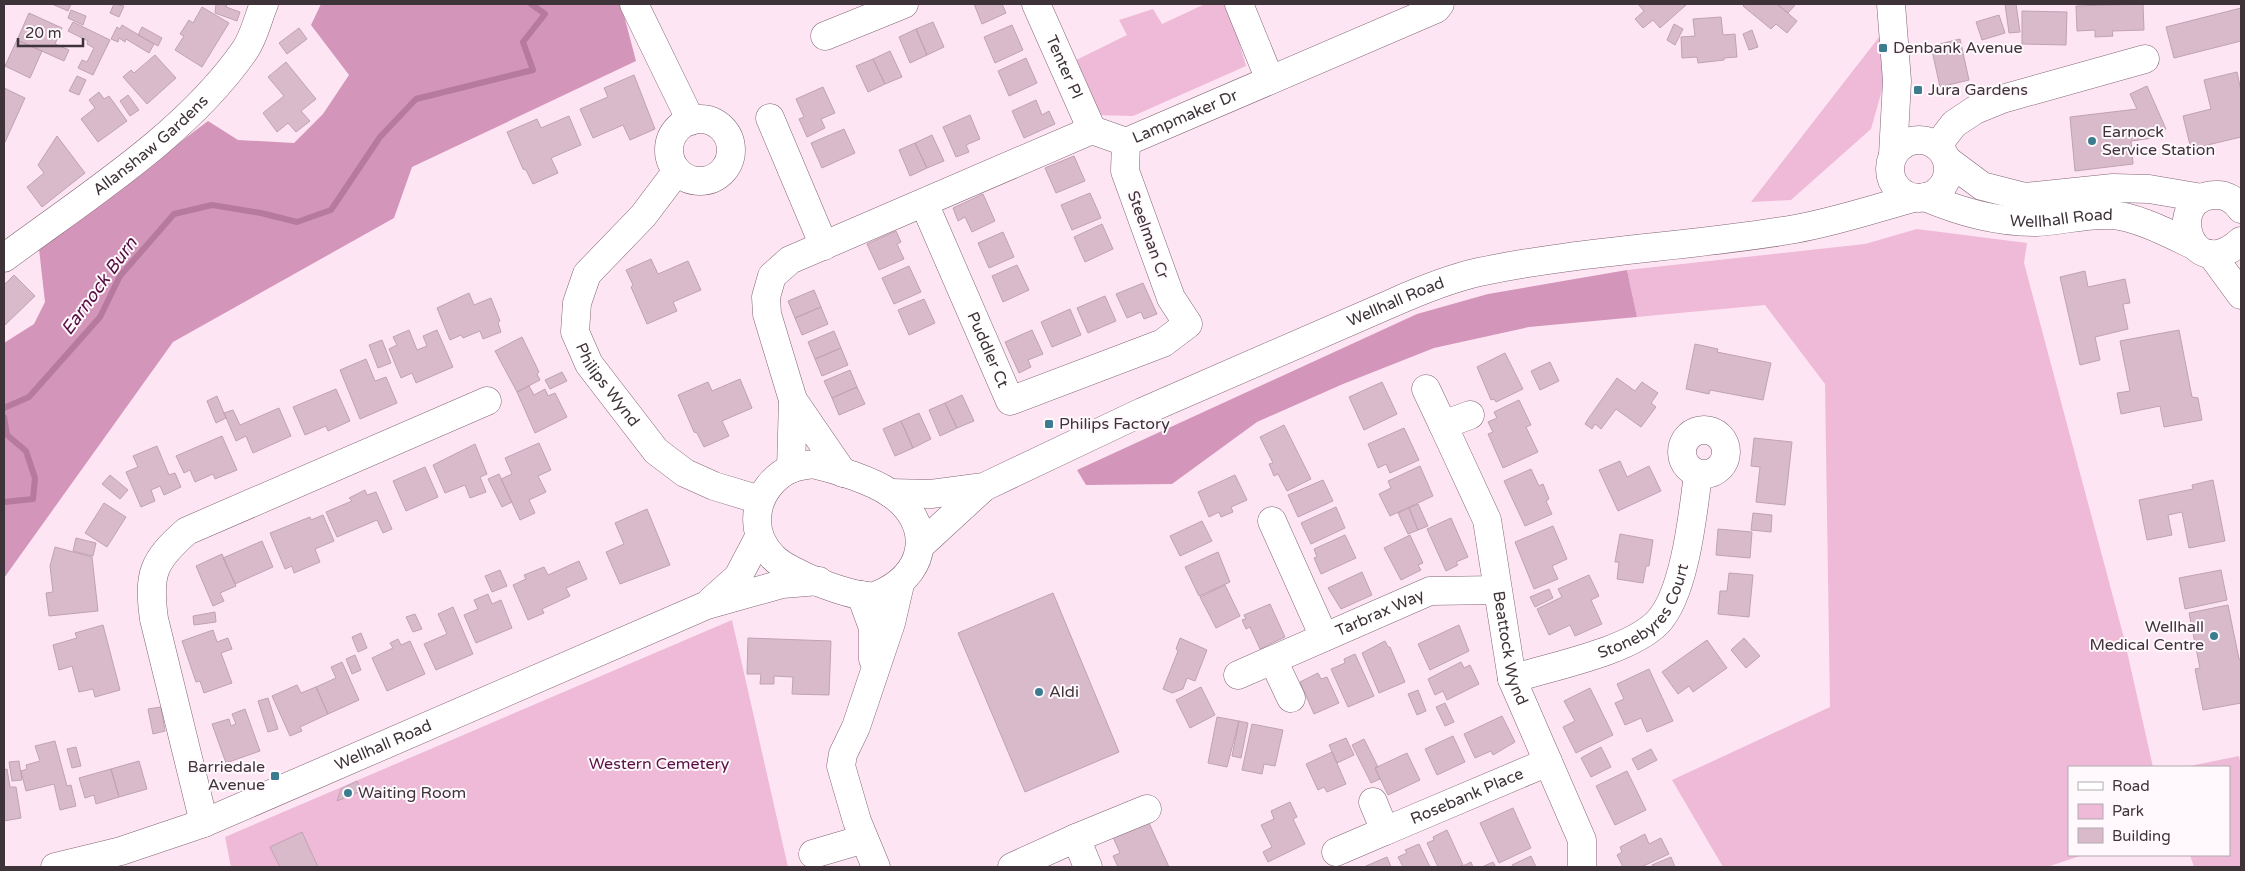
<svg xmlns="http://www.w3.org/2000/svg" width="2245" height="871" viewBox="0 0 2245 871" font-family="'Varela Round',sans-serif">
<rect width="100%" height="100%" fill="#fee5f3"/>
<path fill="#eebad8" d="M1205,4H1228L1246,66L1133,116L1091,115L1068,64L1127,35L1119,20L1153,9L1162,24Z
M1883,32L1886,76L1871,129L1791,200L1751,202Z
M1917,229L2027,243L2024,263L2124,638L2153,767H2069V855H2083L2047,867H1723L1672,780L1830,707L1825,384L1765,305L1637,317L1627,270L1865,244Z
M732,620L788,867H231L225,837Z
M2239,756L2241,767V867H2194L2190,855H2229V767H2185Z"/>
<path fill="#d395ba" d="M321,4H621L636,61L412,167L394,218L173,342L4,578V343L34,324L45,302L39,249L208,121L238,140L294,143L323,114L349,75L311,25Z
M1627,270L1637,317L1529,327L1434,348L1343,384L1257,422L1172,484L1086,485L1077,470L1417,314L1488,294Z"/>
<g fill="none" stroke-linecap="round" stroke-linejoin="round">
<path stroke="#b57a9d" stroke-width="6" d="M4,408L29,397L100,317L120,276L174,214L212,205L261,213L297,222L331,210L380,137L416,99L533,70L523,42L545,14L531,4
M4,417L7,435L26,451L35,478L33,499L4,502"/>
</g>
<path fill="#d9bacb" stroke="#c0a2b3" d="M52,4H71L68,11Z
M114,4L124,6L119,17L110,13Z
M216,4H227L226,7L240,12L237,21L215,13Z
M974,4H1002L1006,13L982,24Z
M1638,4H1685L1686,5L1660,28L1653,20L1643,28L1635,19L1644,11Z
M1745,4H1777L1797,21L1787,33L1776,24L1771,29L1743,6Z
M1777,4H1796L1788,13Z
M2005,4H2016L2020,32L2009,33Z
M2143,4L2144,30L2112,31L2113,36L2095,37V30L2077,31L2076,6Z
M202,7L229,23L202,67L175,50L184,36L180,34L189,20L193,23Z
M2241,8V41L2174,58L2166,27Z
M71,10L86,16L83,25L68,18Z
M2022,11L2067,12L2066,45L2022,44Z
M29,13L62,28L55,44L69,50L64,61L17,40Z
M1999,15L2005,33L1982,40L1976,22Z
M1721,17L1723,35L1735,34L1737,57L1724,58V60L1698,63L1697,57L1682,58L1681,37L1695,36L1693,19Z
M73,22L110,40L93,75L78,68L82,60L87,62L94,48L87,44L88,41L68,31Z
M933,22L944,47L927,55L916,29Z
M1674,24L1683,29L1675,45L1667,40Z
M122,25L154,44L149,53L126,39L125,42L119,38L118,42L111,39L117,27L120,29Z
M1012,25L1023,50L995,63L984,37Z
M142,27L162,38L158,46L138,35Z
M299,28L307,39L287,54L279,43Z
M916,29L927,55L910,63L899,37Z
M1752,30L1758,47L1749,50L1743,34Z
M1960,39L1969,80L1940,87L1931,46Z
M17,40L42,51L30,78L5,66Z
M890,51L902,77L885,84L873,59Z
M155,55L176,78L147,104L123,77L131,70L134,73Z
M1026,58L1037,83L1009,96L998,71Z
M873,59L885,84L868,92L856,66Z
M286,62L316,99L301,111L310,121L296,132L288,123L277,132L263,113L284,96L268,77Z
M2237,72L2241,91V137L2191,149L2183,116L2211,109L2204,80Z
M634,75L655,129L630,140L623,125L593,138L580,109L608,97L604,88Z
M77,76L86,80L79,95L69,91Z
M2147,86L2166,129L2153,135V138L2131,141L2133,164L2075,171L2070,117L2137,109L2130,94Z
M823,87L835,113L821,119L825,128L807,137L799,119L804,117L796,99Z
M4,88L25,98L5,142L4,141Z
M99,92L104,99L109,96L127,121L98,142L81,119L95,108L89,100Z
M128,95L139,110L130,116L120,101Z
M1036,100L1042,115L1049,111L1055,124L1024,138L1012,111Z
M970,115L980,139L966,145L969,152L956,157L943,127Z
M569,116L581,145L551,158L558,173L533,184L526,170L523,169L507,132L537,119L541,128Z
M844,129L855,153L822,168L811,143Z
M932,135L944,161L927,168L915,143Z
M57,136L85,173L42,207L27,187L44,173L38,165Z
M915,143L927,168L910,176L899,150Z
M1074,156L1085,181L1056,193L1045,168Z
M1090,193L1101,218L1072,230L1061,205Z
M983,194L995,221L972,232L965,217L958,221L953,208Z
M1102,224L1113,249L1085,262L1074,237Z
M896,231L901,242L897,244L904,259L879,270L867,244Z
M1003,232L1014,257L989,268L978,243Z
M651,259L658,274L688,261L701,290L673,302L677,311L647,324L631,287L633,285L626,270Z
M1017,265L1029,290L1003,302L992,276Z
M909,266L921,292L894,304L882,278Z
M2085,271L2088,287L2125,279L2130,303L2123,304L2128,329L2095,337L2100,360L2080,365L2060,277Z
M14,275L35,296L4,326V285Z
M1143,283L1157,314L1144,319L1141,312L1127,318L1116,294Z
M814,290L821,307L795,318L788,301Z
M469,293L474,305L491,298L500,321L498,323L501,332L483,339L480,331L463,338L461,335L450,340L437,308Z
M1105,296L1116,321L1088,333L1077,308Z
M924,299L935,323L909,335L898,310Z
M821,307L828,324L802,335L795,318Z
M1070,309L1081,335L1052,347L1041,322Z
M409,330L417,350L427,346L423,336L437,330L453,367L416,383L412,373L401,378L389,349L397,345L393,337Z
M1032,330L1043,354L1028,360L1031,367L1019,373L1005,342Z
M2179,330L2192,397L2198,398L2202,420L2164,427L2160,406L2121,414L2117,393L2130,391L2120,341Z
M834,331L841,348L815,359L808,342Z
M522,337L539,372L537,374L540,380L517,392L495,351Z
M382,340L391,363L378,368L369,345Z
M1695,344L1718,349L1717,352L1771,363L1763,400L1710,390L1709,394L1686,389Z
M841,348L848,365L822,376L815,359Z
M1505,353L1523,389L1496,402L1494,399L1491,400L1477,367Z
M366,359L375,381L386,377L397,403L360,419L340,370Z
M1550,362L1559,381L1540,390L1531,371Z
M850,370L857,387L832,398L824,381Z
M562,372L567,381L550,389L545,380Z
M1617,378L1635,391L1642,382L1658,393L1651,403L1656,407L1641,427L1616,409L1601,429L1595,424L1592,429L1585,424L1588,419Z
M740,379L752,408L722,421L729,436L704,447L697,433L694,432L678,395L708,382L712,391Z
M1382,382L1397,414L1364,430L1349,397Z
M529,386L534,395L545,389L548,396L555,393L567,417L535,433L517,392Z
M857,387L865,404L839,415L832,398Z
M336,389L350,421L328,431L326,426L305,435L293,407Z
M962,395L974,421L957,428L945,403Z
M217,396L226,418L216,423L207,401Z
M1519,400L1531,425L1526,427L1538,452L1503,468L1488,434L1493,432L1488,422L1497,418L1494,412Z
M945,403L957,428L940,436L929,410Z
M279,408L291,436L253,453L246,436L236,441L224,413L233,410L240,425Z
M919,413L931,439L913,448L901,421Z
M901,421L913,448L895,456L883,429Z
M1284,425L1311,479L1287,491L1278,474L1274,476L1269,464L1273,463L1260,437Z
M1404,428L1419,460L1390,473L1386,464L1378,468L1368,444Z
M222,436L237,470L215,479L213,474L195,482L190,470L184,473L176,456Z
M1754,438L1792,442L1785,505L1756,502L1760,467L1751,466Z
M539,443L551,470L538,476L546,492L529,500L535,513L520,520L501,479L512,474L505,458Z
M475,444L487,474L480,477L486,492L470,498L465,485L445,493L433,465Z
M157,446L169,475L175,473L181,487L164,495L160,486L151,490L155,501L141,507L126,472L138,467L133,456Z
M1620,461L1627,477L1649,466L1661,491L1618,511L1599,470Z
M1420,466L1433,496L1390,516L1379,494L1391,488L1388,481Z
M425,467L438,497L406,511L393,481Z
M1531,469L1539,486L1543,484L1549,499L1546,501L1552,514L1525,526L1504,481Z
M499,474L512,502L502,507L488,479Z
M110,475L128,490L120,499L102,484Z
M1235,475L1247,500L1231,507L1233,512L1221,517L1219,512L1209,517L1198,492Z
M1323,480L1333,501L1298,517L1288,495Z
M2213,480L2225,541L2189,548L2182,512L2168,515L2172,535L2147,540L2139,500L2193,489L2192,485Z
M365,490L367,495L376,492L392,529L383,533L377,520L337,537L326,512L352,501L349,498Z
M104,503L126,517L107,547L85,533Z
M1418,504L1428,526L1418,530L1409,508Z
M1336,507L1345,528L1311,544L1301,523Z
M1409,508L1418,530L1408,534L1398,513Z
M647,509L670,565L620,584L606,552L624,544L615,523Z
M1753,513L1772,515L1771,532L1751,530Z
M323,515L334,541L315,549L320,562L294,573L292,566L285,569L270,533L310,517L311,520Z
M1451,518L1468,557L1456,562L1458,565L1446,571L1427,529Z
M1202,521L1212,541L1180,556L1170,536Z
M1553,526L1567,559L1552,566L1558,579L1534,589L1515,542Z
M1718,529L1752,532L1750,558L1716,555Z
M1620,534L1653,540L1649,566H1646L1643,583L1617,579L1619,562H1615Z
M1345,535L1356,558L1321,574L1314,558L1317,557L1314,549Z
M1410,535L1423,563L1418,565L1421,570L1401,580L1384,548Z
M76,538L96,543L93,556L73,551Z
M262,541L273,567L235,584L223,558Z
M55,547L92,557L98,611L49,616L46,593L53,592L50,566Z
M1218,552L1230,582L1199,596L1185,567Z
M222,554L236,586L220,593L224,601L213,606L196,566Z
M579,561L587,579L566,588L570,596L542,609L544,613L528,620L513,585L526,579L524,575L544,567L548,575Z
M500,570L507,586L492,592L485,576Z
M2221,570L2227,600L2185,609L2179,578Z
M1362,572L1372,595L1341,609L1328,588Z
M1729,573L1753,575L1749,617L1718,614L1720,591H1727Z
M1589,575L1599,596L1591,600L1602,624L1575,636L1570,625L1549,635L1537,609L1562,597L1558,589Z
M1225,585L1240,616L1216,628L1200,597Z
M1549,589L1553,598L1535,607L1530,597Z
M1053,593L1119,752L1025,792L958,633Z
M488,594L492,604L501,600L512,628L476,643L464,615L478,609L474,600Z
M1270,604L1285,637L1260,649L1250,627L1246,629L1242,620L1246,619L1244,615Z
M2228,605L2239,659H2241V703L2203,710L2195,669L2200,668L2189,613Z
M453,607L473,654L436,670L424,644L447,634L438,614Z
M215,612L216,622L194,625L193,616Z
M415,614L422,629L413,632L406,617Z
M103,625L120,690L95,697L93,689L79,692L72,666L59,670L53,645L77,638L75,633Z
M1459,625L1469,651L1430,670L1418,644Z
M213,630L217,642L228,638L232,649L221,653L232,683L204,693L200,681L196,682L182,641Z
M361,633L367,648L358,652L352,637Z
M748,638L831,641L829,695L792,694L793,677L774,676V684H760L761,674H747Z
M1180,638L1207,650L1195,681L1187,678L1183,689L1172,693L1163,689L1178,651L1176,649Z
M1744,638L1760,656L1746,668L1731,650Z
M398,639L401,645L410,641L425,674L387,691L372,658L393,648L390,643Z
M1707,640L1727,668L1693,692L1689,686L1678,694L1662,672Z
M1385,641L1388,647H1390L1405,682L1379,693L1362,653Z
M1355,654L1374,696L1348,707L1331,669L1345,663L1344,659Z
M355,655L361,670L352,674L346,659Z
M342,662L359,700L328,714L316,687L336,678L331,667Z
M1461,662L1464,668L1470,665L1479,684L1447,700L1443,691L1435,695L1428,679Z
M1649,669L1673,721L1647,732L1641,718L1625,725L1615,703L1624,699L1617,684Z
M1318,673L1321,679L1327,677L1339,703L1314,714L1300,682Z
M297,685L301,693L316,687L328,714L300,727L302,731L290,736L272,696Z
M1201,687L1215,715L1190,728L1176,700Z
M1590,688L1613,735L1576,753L1563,727L1575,721L1564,701Z
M1418,690L1426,711L1417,715L1408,694Z
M268,698L278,729L268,732L258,701Z
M1445,703L1454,722L1445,726L1436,707Z
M161,707L165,731L153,734L148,709Z
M245,709L260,751L226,763L212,724L229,719L231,726L236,724L232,714Z
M1502,716L1515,742L1493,755L1491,751L1475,758L1464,734Z
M1217,717L1239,721L1227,767L1208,763Z
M1239,721L1248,723L1241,758L1232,756Z
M1252,724L1283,730L1275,766L1264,764L1262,774L1242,770Z
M1453,736L1465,762L1437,775L1425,749Z
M1346,738L1354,755L1337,763L1329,745Z
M1364,739L1378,767L1375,768L1380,779L1371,783L1352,745Z
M55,741L67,786L71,785L76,806L60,810L54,784L26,791L21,771L27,769L26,765L40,761L35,746Z
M76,747L81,766L72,768L67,749Z
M1601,747L1611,767L1591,777L1581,758Z
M1651,749L1657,760L1638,770L1632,759Z
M1332,752L1346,784L1327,792L1324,787L1318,790L1306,764Z
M1407,753L1420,780L1388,795L1375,768Z
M19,761L22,780L12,781L9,762Z
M139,761L147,789L119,797L111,769Z
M7,769L10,787H16L21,818L4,821V770Z
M111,769L119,797L96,804L94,795L85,798L79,778Z
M1627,771L1646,810L1615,825L1596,786Z
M357,781L361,791L337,801L341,789Z
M1290,802L1297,817L1293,819L1305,844L1268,862L1263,852L1272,847L1261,825L1274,819L1271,811Z
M1513,808L1531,848L1499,863L1480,823Z
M1144,812L1169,867H1118L1113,856L1120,853L1109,828Z
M1447,830L1463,865L1458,867H1438L1427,843L1434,840L1433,837Z
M302,832L318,867H280L270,847Z
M1645,834L1649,844L1661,838L1669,854L1641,867H1623L1617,855L1622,852L1620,847Z
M1419,844L1430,867H1403L1398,857L1407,853L1405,850Z
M1531,856L1536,867H1513L1512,865Z
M1387,857L1391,867H1366V866Z
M1671,857L1675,867H1653L1652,865Z
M1471,862L1473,867H1461Z
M1493,862L1496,867H1482Z"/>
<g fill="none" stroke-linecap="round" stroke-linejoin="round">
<defs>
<g id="minor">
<path d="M634,4L691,121"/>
<path id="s1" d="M1036,4L1092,130"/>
<path d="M1239,4L1270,80"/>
<path d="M1891,4L1897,81L1893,155"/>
<path d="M825,36L904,4"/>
<path d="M770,118L824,246"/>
<circle cx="700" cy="150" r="31"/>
<circle cx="1919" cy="169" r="29"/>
<path d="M1937,146L1954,124L1975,110L2002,99L2145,59"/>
<path d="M1947,160L1982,186L2025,197L2113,188L2149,189L2202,198"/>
<path id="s2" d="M677,171L643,216L587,274L577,303L575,332L589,364L656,451L685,473L714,486L760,500"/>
<path id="s3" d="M1925,197C1961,212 1996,222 2036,222C2060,221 2085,214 2109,215C2134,215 2172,235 2195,246"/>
<path id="s4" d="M924,203L1010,401L1163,343L1188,324L1171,298L1125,171L1126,142"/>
<path d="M2241,209C2235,200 2226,194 2215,195C2164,196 2189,288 2241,241"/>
<path d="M2211,254L2241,295"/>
<path id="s5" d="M4,258C86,197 187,134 245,50C254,37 258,18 264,4"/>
<path d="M1426,389L1443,425L1470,415"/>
<path d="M793,400L843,473"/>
<path id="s6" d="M1443,425L1487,520L1512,679L1582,840V867"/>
<circle cx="1704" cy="452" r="22"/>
<path d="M813,464C835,469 871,480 890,493C932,521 929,570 884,592C881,593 878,595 874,596C852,598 788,573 773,557C745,529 756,486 790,469C797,466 806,465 813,464Z"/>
<path id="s7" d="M791,469L793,400L767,314L766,297L772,276L790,260L1092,130L1126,142L1436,9L1440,4"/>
<path id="s8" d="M890,493L931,494L984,487L1142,412L1390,304C1419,291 1448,279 1479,272C1583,250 1691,247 1795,229C1835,222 1874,209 1913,198"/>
<path d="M1272,521L1324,637"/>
<path d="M921,545L984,487"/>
<path d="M861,595L873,628V659"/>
<path d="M712,600L738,577L759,537"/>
<path d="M1273,660L1291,698"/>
<path id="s9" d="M1238,675L1430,591L1497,590"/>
<path id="s10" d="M1512,679C1552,666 1628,652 1657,623C1685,595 1693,513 1698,474"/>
<path d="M204,823L154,619C148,575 152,561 187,531L487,401"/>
<path id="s11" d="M1385,831L1548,762"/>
<path d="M1076,838L1147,809"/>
<path d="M1336,852L1385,831L1373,802"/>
<path d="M813,854L864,839"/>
<path id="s12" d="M55,867L121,851L204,823L707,605L782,584L819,581"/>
<path d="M876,867L857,821L841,766L843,754L856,727L891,623L900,584"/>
<path d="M1012,867L1076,838L1088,867"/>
</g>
</defs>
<use href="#minor" stroke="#816575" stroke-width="29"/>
<use href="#minor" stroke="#fff" stroke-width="28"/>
</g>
<g fill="#3b7c8f" stroke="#fff8fc" stroke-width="2">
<rect x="1878" y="43" width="10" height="10" rx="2.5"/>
<rect x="1913" y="85" width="10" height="10" rx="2.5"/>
<circle cx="2092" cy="141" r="5"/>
<rect x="1044" y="419" width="10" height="10" rx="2.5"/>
<circle cx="2214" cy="636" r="5"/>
<circle cx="1039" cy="692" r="5"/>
<rect x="270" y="771" width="10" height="10" rx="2.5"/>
<circle cx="348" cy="793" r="5"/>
</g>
<g text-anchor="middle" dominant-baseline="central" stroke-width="4" stroke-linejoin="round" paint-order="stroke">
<g font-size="16" fill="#3f333a" stroke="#fff8fc" text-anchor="start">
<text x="1893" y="48">Denbank Avenue</text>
<text x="1928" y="90">Jura Gardens</text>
<text x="2102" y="132">Earnock<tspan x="2102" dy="18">Service Station</tspan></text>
<text x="1059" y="424">Philips Factory</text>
<text x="2204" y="627" text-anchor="end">Wellhall<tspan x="2204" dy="18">Medical Centre</tspan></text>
<text x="1049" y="692">Aldi</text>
<text x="265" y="767" text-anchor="end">Barriedale<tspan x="265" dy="18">Avenue</tspan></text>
<text x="358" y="793">Waiting Room</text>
</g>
<g font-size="16" fill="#3f333a" stroke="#fff8fc">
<text stroke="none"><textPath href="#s1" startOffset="69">Tenter Pl</textPath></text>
<text stroke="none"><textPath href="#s7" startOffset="651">Lampmaker Dr</textPath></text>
<text stroke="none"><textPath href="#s5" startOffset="185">Allanshaw Gardens</textPath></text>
<text stroke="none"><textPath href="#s3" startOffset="140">Wellhall Road</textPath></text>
<text transform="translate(1148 235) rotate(70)">Steelman Cr</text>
<text stroke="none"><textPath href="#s8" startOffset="546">Wellhall Road</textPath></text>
<text stroke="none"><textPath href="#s4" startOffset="160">Puddler Ct</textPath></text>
<text stroke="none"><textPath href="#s2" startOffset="259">Philips Wynd</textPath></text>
<text stroke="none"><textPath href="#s10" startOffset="156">Stonebyres Court</textPath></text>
<text stroke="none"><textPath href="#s9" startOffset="155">Tarbrax Way</textPath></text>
<text stroke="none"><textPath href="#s6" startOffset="235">Beattock Wynd</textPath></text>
<text stroke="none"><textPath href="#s12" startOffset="351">Wellhall Road</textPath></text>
<text stroke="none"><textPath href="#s11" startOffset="89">Rosebank Place</textPath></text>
</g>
<g font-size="16" fill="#581042" stroke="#fff8fc">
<text x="659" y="764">Western Cemetery</text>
</g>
<g font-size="18" font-style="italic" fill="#560e41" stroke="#fff8fc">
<text transform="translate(99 286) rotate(-54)">Earnock Burn</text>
</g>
</g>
<rect width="2245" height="871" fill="none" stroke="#3f333a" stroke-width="10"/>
<rect x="2068" y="766" width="162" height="90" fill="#fff8fc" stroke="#b2a9ae"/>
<rect x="2078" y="782" width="25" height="8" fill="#ffffff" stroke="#b2a9ae"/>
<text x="2112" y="791" font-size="15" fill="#3f333a">Road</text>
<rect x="2078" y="804" width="25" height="15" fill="#eebad8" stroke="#b2a9ae"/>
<text x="2112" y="816" font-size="15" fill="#3f333a">Park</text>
<rect x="2078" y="828" width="25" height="15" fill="#d9bacb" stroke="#b2a9ae"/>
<text x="2112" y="841" font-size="15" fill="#3f333a">Building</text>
<path d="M18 38v8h65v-8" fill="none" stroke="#3f333a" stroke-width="2.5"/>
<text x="25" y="38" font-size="15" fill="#3f333a" stroke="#fff8fc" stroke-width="4" paint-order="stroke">20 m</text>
</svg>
